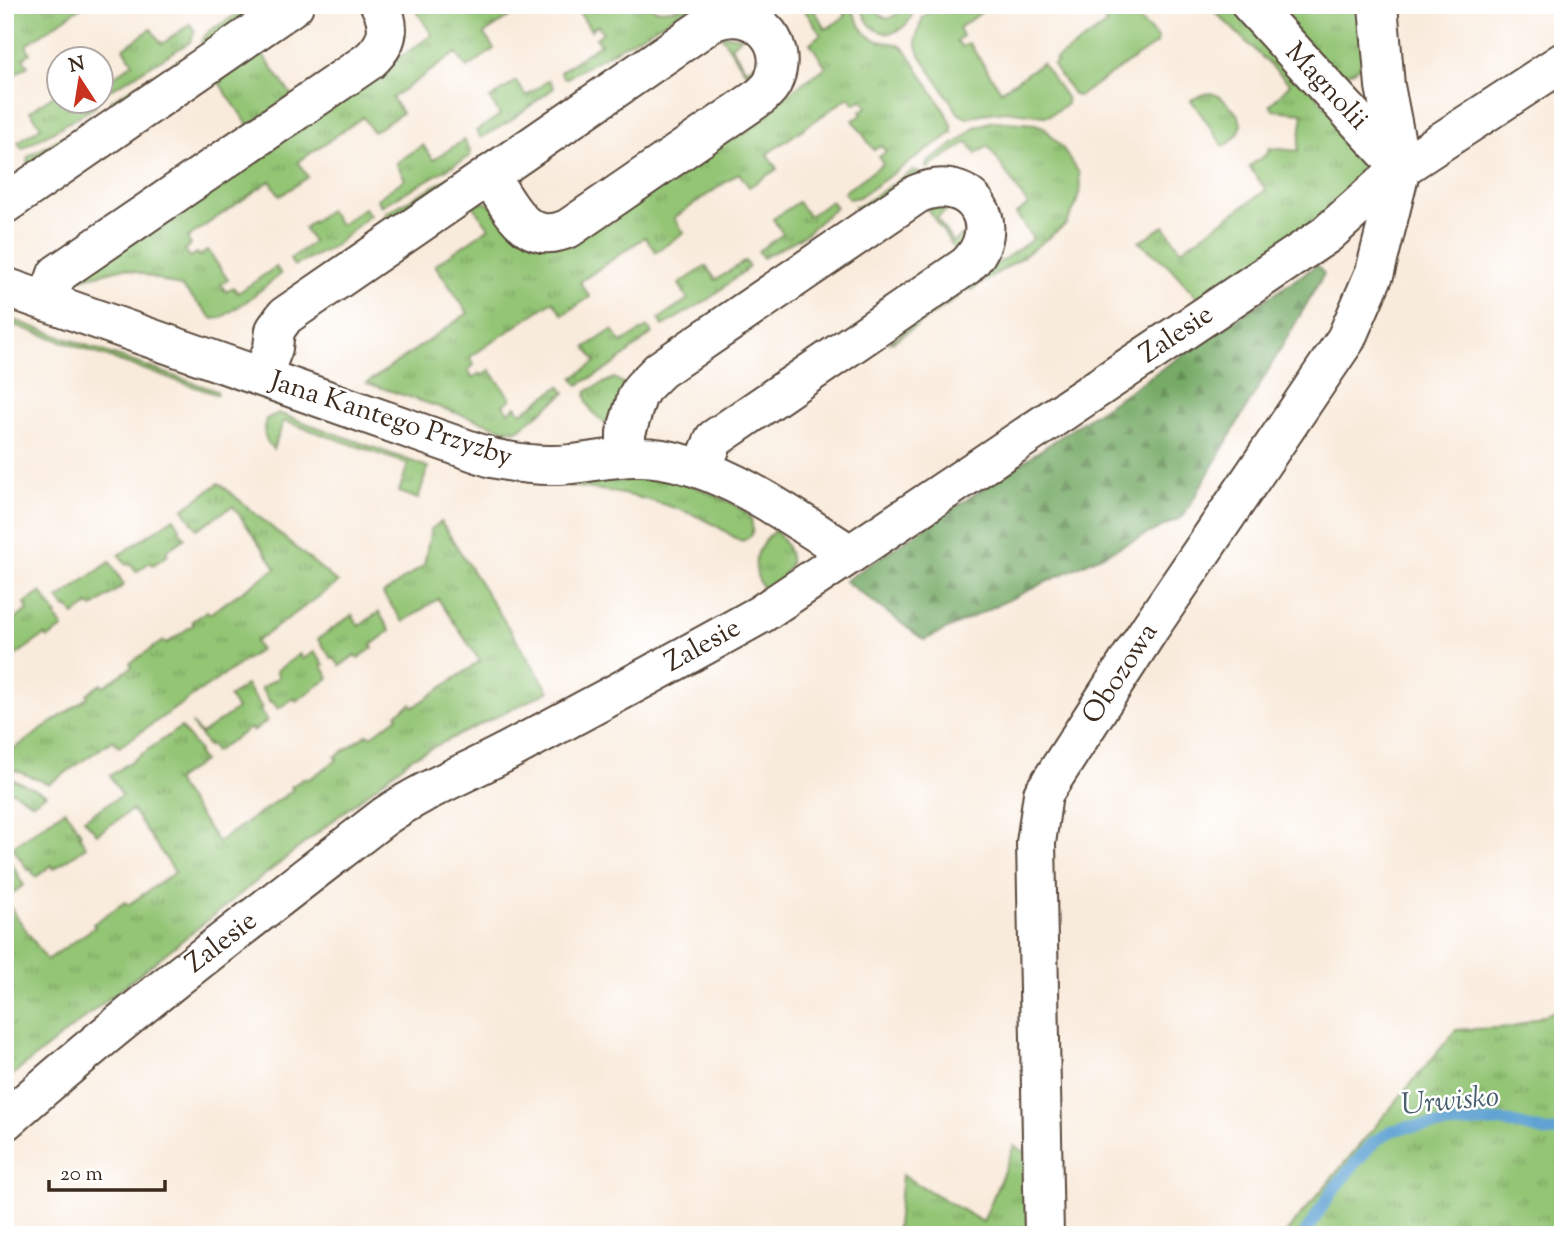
<svg xmlns="http://www.w3.org/2000/svg" width="1568" height="1240" viewBox="0 0 1568 1240" font-family="'Sorts Mill Goudy',serif">
<defs>
<pattern id="grass-tufts" width="24" height="20" patternUnits="userSpaceOnUse" patternTransform="scale(1.75)"><rect width="24" height="20" fill="#93c575"/><path d="M3 7l-1-3M5 7V3M7 7l1-3M15 17l-1-3M17 17v-4M19 17l1-3" fill="none" stroke="#79a05f"/></pattern>
<pattern id="forest-firs" width="22" height="20" patternUnits="userSpaceOnUse" patternTransform="scale(1.75)"><rect width="22" height="20" fill="#76aa66"/><path d="M5 1l3.5 6h-7zM16 11l3.5 6h-7z" fill="#628b53"/></pattern>
</defs>
<rect width="100%" height="100%" fill="#fff"/>
<filter id="ink" filterUnits="userSpaceOnUse"><feTurbulence type="fractalNoise" baseFrequency=".0143" numOctaves="2"/><feDisplacementMap in="SourceGraphic" scale="14" xChannelSelector="R" yChannelSelector="G"/><feConvolveMatrix kernelMatrix="1 2 1 2 8 2 1 2 1" color-interpolation-filters="sRGB"/></filter>
<filter id="wash" filterUnits="userSpaceOnUse"><feTurbulence type="fractalNoise" baseFrequency=".00686" numOctaves="4" result="noise"/><feDisplacementMap in="SourceGraphic" scale="28" xChannelSelector="R" yChannelSelector="G"/><feGaussianBlur stdDeviation="1.57" result="paint"/><feColorMatrix in="noise" values="0 0 0 0 0 0 0 0 0 0 0 0 0 0 0 0 0 1.4 0 .05"/><feComposite in="paint" operator="in"/></filter>
<g filter="url(#wash)">
<rect width="100%" height="100%" fill="#f9ebdb"/>
<path fill="url(#grass-tufts)" stroke="#67784a" stroke-width="2" d="M5,5H84L26,45L30,53L23,59L28,66L15,74L10,68L5,71Z
M253,5H267L205,48L201,41L209,31Z
M424,5H526L484,34L494,49L467,68L456,53L392,98L402,113L373,132L363,117L298,162L308,177L280,196L270,181L187,238L191,245L185,250L190,257L197,253L200,256L208,250L228,280L221,284L226,292L233,287L238,293L276,267L281,274L247,301L221,318L213,319L182,287L125,268L76,280L432,35L416,10Z
M574,5H646L657,10L674,9L684,5H694L565,79L560,72L600,44L596,38L603,33L598,25L591,30Z
M801,5H811L826,29L846,16L840,5H850C858,22 864,39 884,42C894,43 898,43 906,50L949,118L952,127V133L859,197L849,199L844,192L883,164L879,157L886,152L881,145L874,150L853,120L862,115L860,112L867,107L862,99L855,104L849,97L767,154L777,169L749,187L739,173L674,218L684,233L656,252L645,237L580,282L590,297L563,315L553,301L470,357L474,365L468,370L472,378L480,373L482,376L490,370L511,399L503,405L509,412L516,406L521,413L560,386L565,393L517,431L507,430L367,383L468,313L435,265L489,228L472,204L484,202L572,241L826,67L810,43L821,34Z
M860,5H874L881,16L888,19L897,14L900,5H913C914,24 895,39 877,30C867,25 864,14 860,5Z
M1208,5H1236L1361,146C1367,169 1363,177 1350,197L1201,302L1169,266L1139,242L1164,226L1181,250L1266,190L1249,166L1267,154L1269,148L1298,151L1303,113L1273,110L1270,105L1290,84Z
M1272,5H1363L1366,63H1363C1354,74 1345,75 1332,71Z
M190,24L195,31L190,42L110,90L105,83L133,63L124,48L151,29L162,44Z
M720,34L742,37L731,46L746,70L759,62L753,83Z
M258,48L292,96L249,126L215,77Z
M190,53L195,54L115,111L110,103L112,100Z
M549,80L554,88L510,121L481,138L476,131L500,115L490,99L516,81L526,96Z
M57,93L59,96L60,102H63L68,108L78,102H96L95,107L22,149L18,142L41,127L30,111Z
M1211,93C1219,95 1224,100 1230,106C1248,123 1242,134 1224,147L1191,100L1204,94Z
M100,115L104,116L32,169L27,161L28,157Z
M993,121L1035,124L1044,127L1064,150L1079,173L1080,189L1076,205L1066,224L1020,259L971,290L965,286L1033,239L1016,214L1028,205L988,146L976,154L968,142L929,167L927,169L926,166L927,163L963,138L975,127Z
M464,140L470,150V156L381,206L377,199L405,179L396,163L423,145L433,160Z
M472,165L391,225L385,217L386,213Z
M914,170L918,171L919,173L859,214L854,207L863,204Z
M831,201L836,207L803,236L763,258L758,251L783,234L773,219L798,202L809,216Z
M944,203L948,209L937,218L953,242L965,234L958,254L926,207Z
M364,208L370,215L333,247L294,266L290,259L313,242L304,228L329,210L340,225Z
M745,261L749,267L709,299L663,326L659,319L688,299L679,284L706,266L716,280Z
M956,291L959,294L958,298L892,342L887,343Z
M5,317L217,391L218,395L5,322Z
M647,327L652,333L617,362L604,371L578,385L573,378L596,362L586,347L612,330L622,343Z
M614,378L626,385L612,426C599,422 582,404 587,391Z
M278,413L428,467L418,499L399,492L408,464L284,421L273,449C264,440 262,431 266,419Z
M642,475C651,476 661,477 669,478C686,482 738,503 748,515C751,518 752,521 752,525C754,534 750,538 742,541C735,539 730,534 723,530C714,524 704,519 694,515C651,498 606,489 560,485L586,479Z
M219,483L338,583L255,642L260,650L119,747L113,740L49,784L5,766V738L14,749L88,697L87,694L101,684L104,686L132,667L130,663L163,641L166,644L194,624L192,621L207,611L209,614L276,568L233,506L197,529L183,509Z
M174,518L180,528L179,530L185,538L166,551L168,555L153,565L150,562L136,572L130,563L127,565L119,555Z
M441,522L549,691L413,757L5,1081V900L47,960L95,927L93,924L125,902L128,905L175,872L132,810L97,834L84,819L122,795L110,776L181,727L199,751L197,753L203,761L175,781L218,842L293,790L291,787L306,777L309,779L337,760L335,757L368,734L370,737L398,717L396,714L411,704L414,707L480,661L438,599L403,622L383,594L424,565L431,529Z
M775,530C800,561 793,568 765,592C749,567 754,549 775,530Z
M110,562L124,585L92,608L89,605L74,615L68,607L65,608L58,599Z
M41,592L57,615L55,616L63,628L48,638L45,635L10,659L5,652V626L28,610L25,603Z
M379,612L390,631L371,645L373,648L358,658L355,655L340,666L334,658L332,659L318,639L352,615L359,626Z
M314,652L324,665L322,666L329,678L296,701L294,698L278,709L272,701L270,702L261,688L279,677L276,671L300,654L303,659Z
M246,685L262,708L260,710L267,721L253,731L250,728L215,752L209,744L208,746L191,723L201,734L237,709L229,697Z
M5,776L46,794L33,803L5,787Z
M65,810L81,833L79,835L86,847L54,869L52,865L36,877L30,869L28,870L12,847Z
M5,855L19,875L18,877L24,885L5,898Z
M1563,1008V1235H1284L1456,1030L1514,1027Z
M1014,1146L1027,1153L1036,1235H896L902,1175L983,1222Z"/>
<path fill="url(#forest-firs)" stroke="#586a42" stroke-width="2" d="M1317,265L1324,274L1183,517L924,640L845,581Z"/>
<path fill="#93c575" stroke="#67784a" stroke-width="2" d="M940,5H992L959,28L963,36L957,41L962,47L969,43L1001,91L1042,63L1067,99V104L1050,115L1045,116L1005,111L981,114L967,118L959,114L920,55L916,42L917,34L923,17Z
M1093,5H1124L1158,38L1157,43L1079,96L1074,95L1053,65L1057,62L1055,60L1107,24Z"/>
<g fill="none" stroke-linecap="round" stroke-linejoin="round">
<path stroke="#5fa2d3" stroke-width="12" d="M1304,1235L1333,1190L1357,1161L1374,1142L1391,1131L1407,1127L1502,1121L1548,1132L1563,1131"/>
</g>
</g>
<g filter="url(#ink)">
<g fill="none" stroke-linecap="round" stroke-linejoin="round">
<defs>
<path id="minor" d="M1251,5L1401,168
M5,204L294,5
M5,287L492,458C519,464 544,467 571,464C594,462 617,456 640,457C713,458 790,516 850,554
M47,302L57,274L369,61C388,44 392,27 380,5
M262,377L273,348L275,330L285,316L712,22C751,4 790,40 774,79C772,86 766,91 761,96L569,228C525,248 510,206 489,175
M626,457V433L637,397L642,388L660,370L917,194C972,170 1008,228 966,266L714,439L702,469
M5,1121C127,1013 257,915 385,816C425,789 466,773 508,751C593,706 677,661 761,614L1326,235L1401,168L1563,62
M1044,1235L1036,843L1043,794L1150,628L1346,339L1375,272L1401,168L1385,86L1378,5"/>
</defs>
<use href="#minor" stroke="#58473a" stroke-width="42"/>
<use href="#minor" stroke="#fff" stroke-width="38"/>
</g>
</g>
<g text-anchor="middle" dominant-baseline="central" stroke-width="5" stroke-linejoin="round" paint-order="stroke">
<g font-size="28" fill="#3b2a1e" stroke="#fff">
<text transform="translate(1326 87) rotate(47)">Magnolii</text>
<text transform="translate(1177 335) rotate(-34)">Zalesie</text>
<text transform="translate(391 420) rotate(18)">Jana Kantego Przyzby</text>
<text transform="translate(703 646) rotate(-29)">Zalesie</text>
<text transform="translate(1121 674) rotate(-57)">Obozowa</text>
<text transform="translate(222 943) rotate(-38)">Zalesie</text>
</g>
<g font-size="30" font-style="italic" fill="#4b606f" stroke="#fff">
<text transform="translate(1450 1102) rotate(-5)">Urwisko</text>
</g>
</g>
<rect width="1568" height="1240" fill="none" stroke="#fff" stroke-width="28"/>
<g transform="translate(80 80) rotate(348)"><circle r="33" fill="#ffffff" stroke="#b1aaa5" stroke-width="2"/>
<path d="M0-5L12 26L0 18L-12 26Z" fill="#c8321e"/>
<text y="-10" font-size="19" font-weight="bold" text-anchor="middle" fill="#3b2a1e">N</text>
</g>
<path d="M49 1180v10h116v-10" fill="none" stroke="#3b2a1e" stroke-width="3.5"/>
<text x="60" y="1180" font-size="21" fill="#3b2a1e" stroke="#ffffff" stroke-width="5" paint-order="stroke">20 m</text>
</svg>
